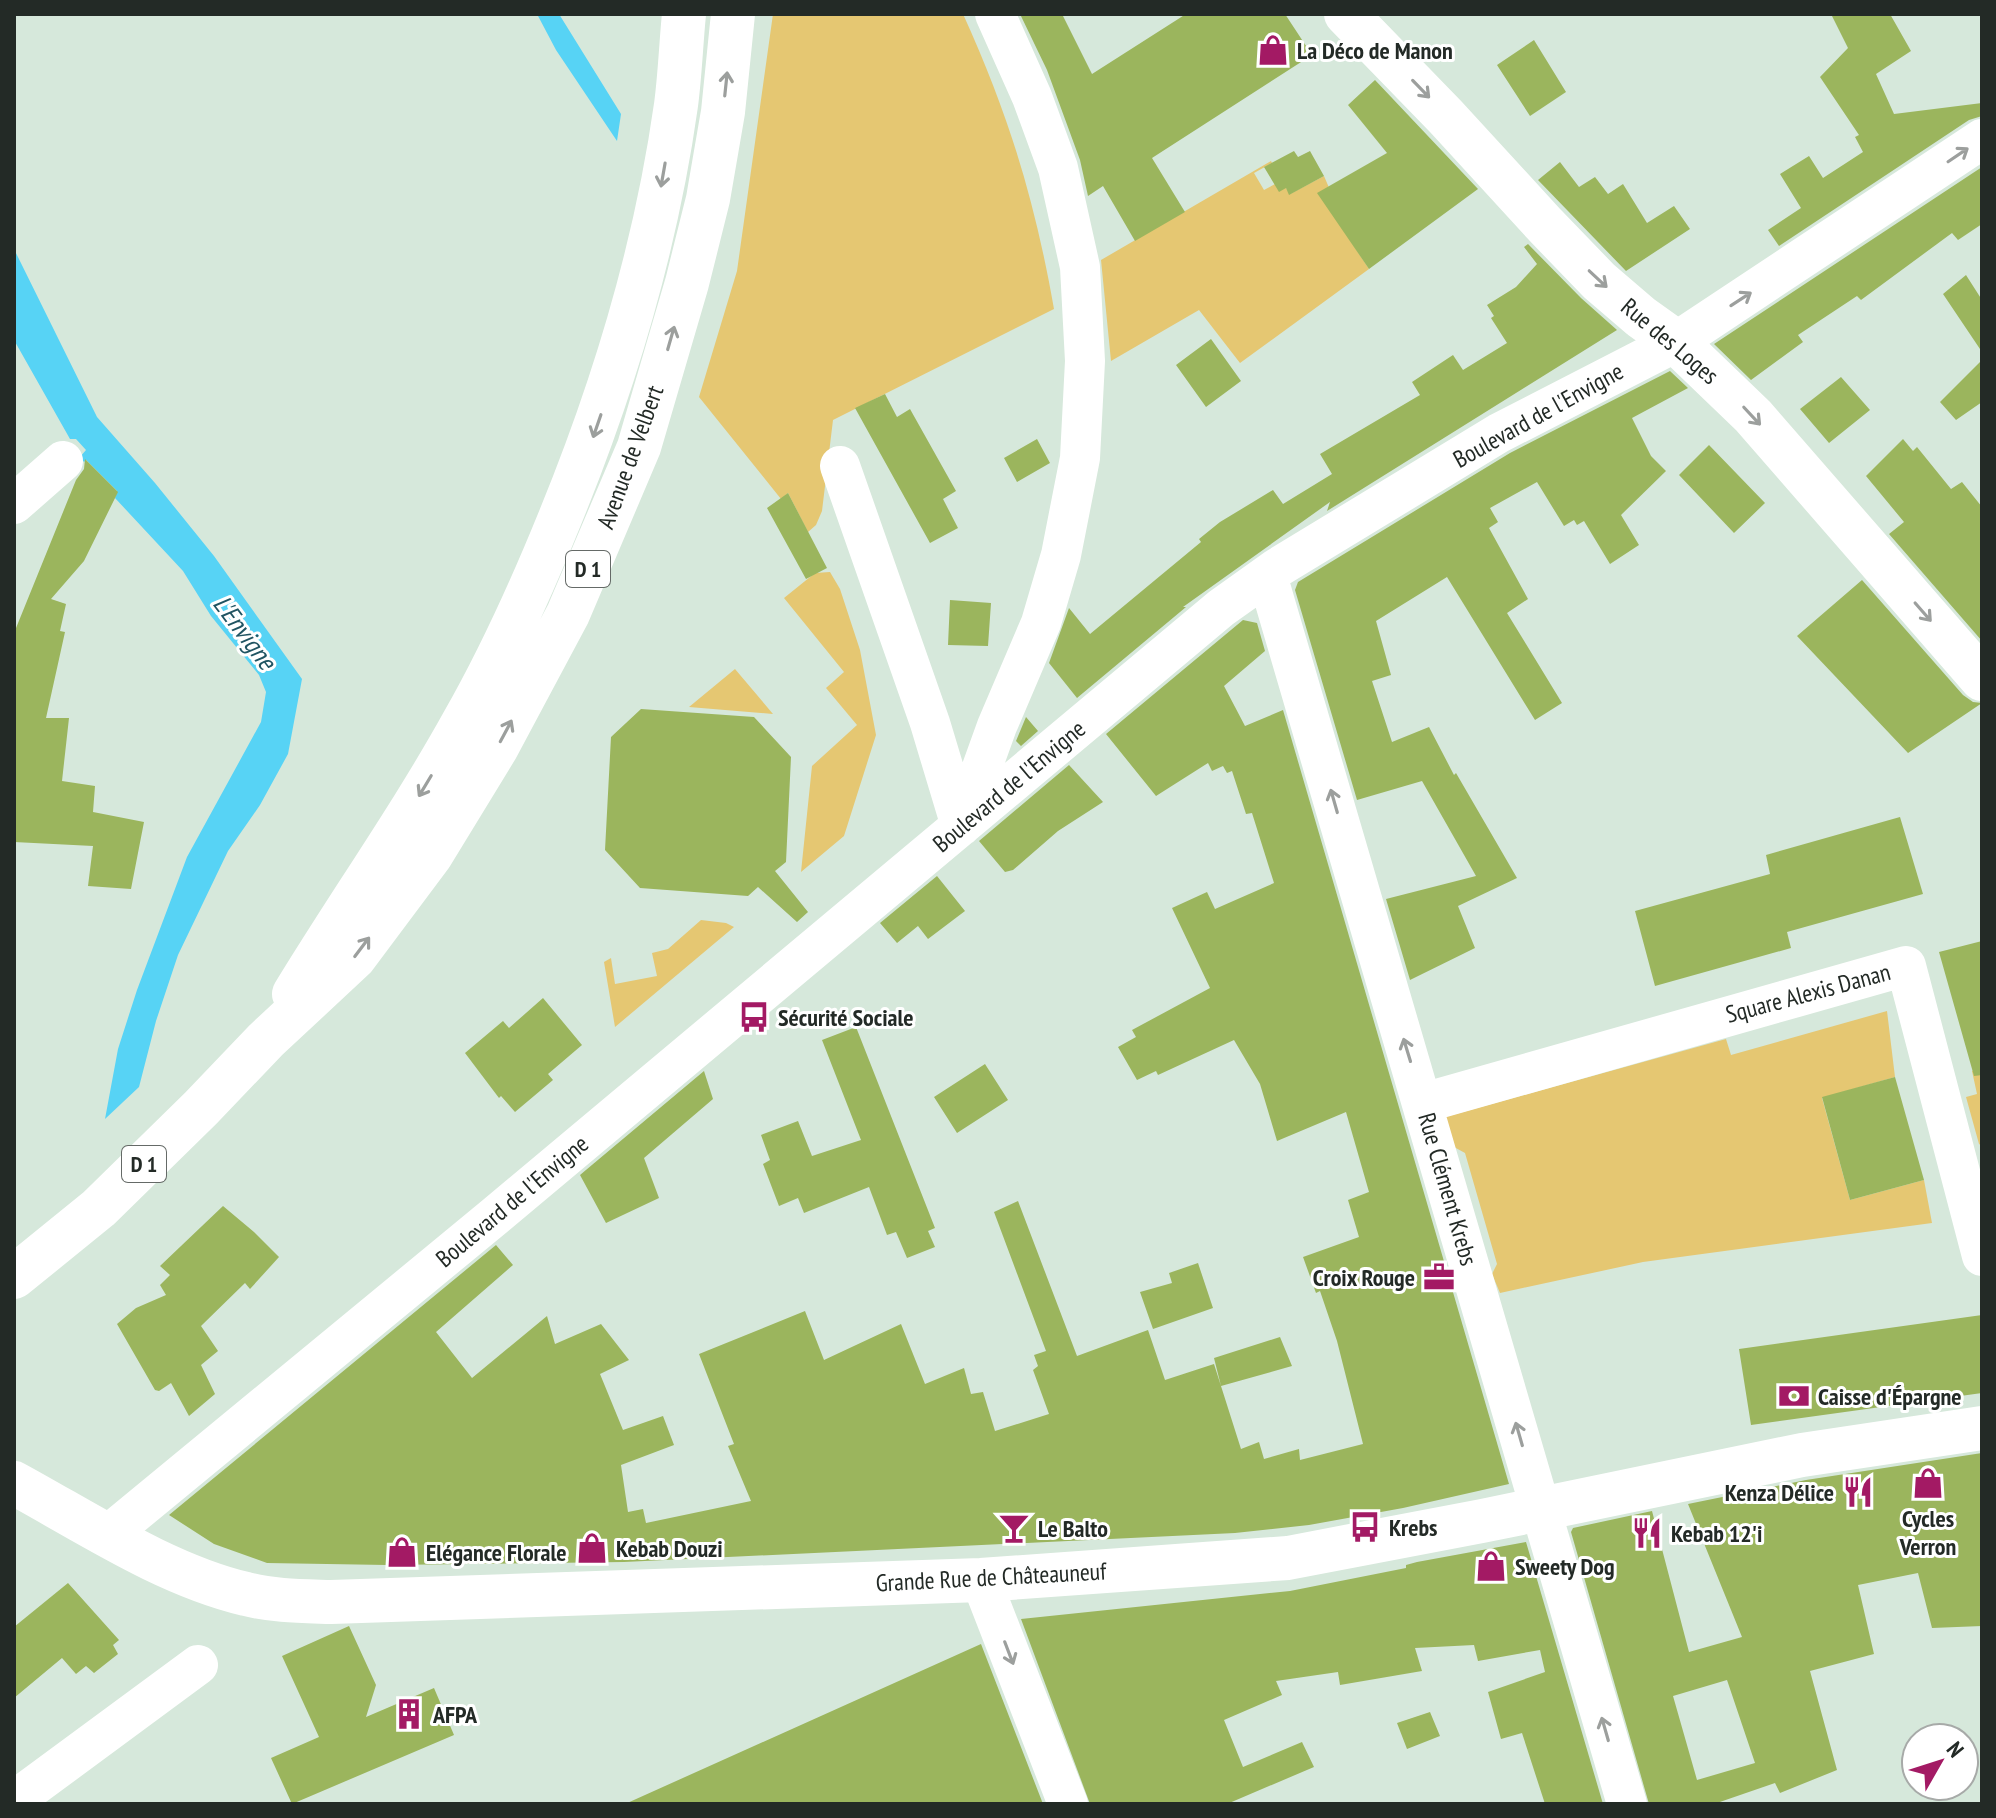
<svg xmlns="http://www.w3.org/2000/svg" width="1996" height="1818" viewBox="0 0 1996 1818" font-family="'PT Sans Narrow',sans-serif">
<rect width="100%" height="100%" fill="#d6e8db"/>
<path fill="#e5c772" d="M773,14H963C1009,115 1035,201 1054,309L833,420L822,511L816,525L808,532L788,493L781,499L699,397L737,271Z
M1271,161L1272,163L1254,173L1264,190L1275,184L1286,188L1290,194L1324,176L1336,204L1329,208L1369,269L1240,363L1199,310L1111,361L1101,260Z
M830,572L840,589L860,650L876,735L844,836L801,872L812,766L857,725L826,688L844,672L784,598L815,573Z
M735,669L773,714L689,707Z
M701,920L726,923L734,927L615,1027L604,962L611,958L615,984L657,976L652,953L668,949Z
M1887,1011L1895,1077L1822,1098L1850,1200L1924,1180L1932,1223L1643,1262L1500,1293L1492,1274L1497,1264L1465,1153L1454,1147L1445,1117L1726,1039L1731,1055Z
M1982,1068V1146L1979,1144L1966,1097L1977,1094L1972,1071Z"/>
<path fill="#57d3f5" d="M537,14H559L621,114L617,141L556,50Z
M14,249L97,417L155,483L214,556L302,679L288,754L260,805L228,851L178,955L156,1021L139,1087L105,1119L118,1049L137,990L187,857L261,722L266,692L259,675L211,616L183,571L115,498L117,491L86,460L84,462L80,457L86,450L76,439H70L14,340Z"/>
<path fill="#9bb55d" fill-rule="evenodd" d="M1020,14H1062L1092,74L1186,14H1285L1312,55L1152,158L1185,212L1135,241L1103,186L1088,196L1080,160L1047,70Z
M1831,14H1890L1911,51L1876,74L1894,114L1982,103V116L1969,120L1779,246L1768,230L1801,208L1780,174L1809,156L1823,178L1863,152L1855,137L1859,135L1820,77L1848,48Z
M1534,40L1566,92L1530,116L1497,65Z
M1375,80L1478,189L1369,269L1317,193L1387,153L1348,105Z
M1294,151L1298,157L1310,151L1324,176L1289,195L1286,188L1279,192L1264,167Z
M1560,162L1579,187L1595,177L1608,194L1623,184L1647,223L1674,206L1690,229L1626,271L1538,180Z
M1982,167V224L1958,240L1952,233L1861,300L1857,296L1798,335L1803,342L1751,380L1714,344Z
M1528,244L1581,298L1617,330L1327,511L1330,502L1183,607H1186L1077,698L1049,663L1069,608L1090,634L1201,542L1199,539L1220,522L1273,490L1283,504L1332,474L1320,454L1420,395L1412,382L1453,355L1463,370L1507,343L1491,318L1494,316L1487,305L1516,287L1537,264L1524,247Z
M1966,275L1982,300V352L1943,294Z
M1211,339L1241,381L1206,407L1176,365Z
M1982,360V402L1956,420L1940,402Z
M1670,371L1688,388L1632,418L1651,456L1666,471L1621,515L1639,545L1610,564L1584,521L1577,525L1574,520L1564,526L1537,482L1490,508L1498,522L1489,528L1528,599L1507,613L1562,703L1535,720L1447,577L1376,621L1391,675L1372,681L1392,742L1429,727L1454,775L1456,773L1517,878L1458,906L1475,948L1410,980L1386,899L1476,876L1422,781L1357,800L1295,590L1298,582L1510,453Z
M1841,377L1870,410L1829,443L1800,409Z
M885,394L897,417L910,409L956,491L943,499L958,528L930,543L855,408Z
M1037,439L1050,463L1017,482L1004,458Z
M1903,439L1913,451L1917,447L1951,489L1962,482L1982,507V641L1889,534L1904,522L1866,476Z
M1709,445L1765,503L1734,533L1679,475Z
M85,459L118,492L84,561L51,599L66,604L60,631L65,632L46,718H69L62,781L95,786L93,812L144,822L131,889L88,886L93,846L14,842L16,638L14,633L76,480L84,469Z
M788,493L827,568L806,579L767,508Z
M1862,580L1963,695L1973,702L1982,703L1908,753L1797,636Z
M950,600L991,603L988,646L948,645Z
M1243,620L1257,623L1265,651L1224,686L1245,726L1283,710L1509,1484L1403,1508L1309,1525L1235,1533L624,1562L387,1565L267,1563L214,1544L169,1515L496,1245L513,1265L436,1332L472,1378L547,1316L555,1344L601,1324L629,1360L600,1374L623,1430L663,1416L674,1445L621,1465L628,1512L643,1509L646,1523L751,1501L728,1446L734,1444L699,1354L805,1311L824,1360L901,1324L925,1384L964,1368L971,1394L983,1392L995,1431L1049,1414L1033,1370L1038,1366L1034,1355L1046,1351L994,1212L1018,1201L1077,1356L1148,1330L1165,1380L1214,1364L1241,1449L1259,1442L1264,1459L1299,1449L1300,1460L1363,1444L1337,1341L1320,1291L1316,1293L1303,1257L1359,1237L1348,1200L1369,1192L1346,1112L1277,1141L1260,1084L1234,1040L1158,1075L1156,1071L1137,1080L1118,1047L1136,1037L1132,1030L1210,988L1172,908L1207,892L1215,909L1274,883L1252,813L1246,814L1232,771L1227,773L1223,766L1212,771L1208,763L1156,796L1106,734Z
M641,709L754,717L791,757L786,862L775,871L808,912L797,922L758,887L748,896L640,888L605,850L611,737Z
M1026,717L1038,731L1021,746L1016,741Z
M1069,765L1103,802L1058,831L1013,870L1005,872L979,841Z
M1900,817L1923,894L1787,932L1791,948L1655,986L1635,911L1770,874L1766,855Z
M937,876L965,911L928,939L918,926L897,943L880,923Z
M1982,941V1075L1974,1076L1939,952Z
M543,998L582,1045L548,1074L553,1080L515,1112L501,1096L499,1098L465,1053L503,1021L509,1028Z
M856,1027L935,1228L928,1231L935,1247L907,1258L896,1232L887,1235L869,1187L804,1213L798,1198L779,1206L763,1164L770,1160L761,1135L798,1121L812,1156L861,1140L822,1040Z
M985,1064L1008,1100L957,1133L934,1097Z
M704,1071L713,1099L644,1158L659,1198L606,1223L580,1175Z
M1895,1077L1924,1180L1850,1200L1822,1097Z
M223,1206L254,1232L279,1257L250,1289L245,1283L201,1326L218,1351L201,1365L215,1394L189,1416L171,1383L159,1391L155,1390L117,1324L136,1308L166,1295L160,1285L170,1275L160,1266Z
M1198,1263L1213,1308L1153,1329L1140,1292L1172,1283L1169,1273Z
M1982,1315V1393L1751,1425L1739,1349Z
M1280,1337L1292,1366L1221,1386L1214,1358Z
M1982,1453V1626L1932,1628L1918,1573L1858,1585L1874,1654L1810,1671L1837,1770L1780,1793L1775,1783L1714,1804H1649L1571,1532L1573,1528L1652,1511L1689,1652L1742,1637L1688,1504L1806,1480ZM1727,1680L1755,1763L1697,1780L1673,1696Z
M1526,1542L1603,1804H1545L1522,1733L1501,1739L1488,1692L1545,1672L1540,1650L1478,1661L1474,1645L1415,1648L1422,1671L1340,1685L1338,1672L1276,1681L1282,1695L1224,1720L1243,1767L1302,1742L1314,1767L1227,1804H1090L1021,1619L1290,1591L1406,1568V1565L1417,1562Z
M68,1583L119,1640L113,1645L118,1654L94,1673L86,1666L76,1674L62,1658L14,1698V1627Z
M349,1626L376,1685L366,1717L434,1688L454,1735L292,1804L271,1758L319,1737L282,1656Z
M981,1644L1043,1804H625Z
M1430,1712L1440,1736L1407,1749L1397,1723Z"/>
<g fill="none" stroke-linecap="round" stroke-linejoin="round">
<path stroke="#fff" stroke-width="40" d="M840,466L930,723L961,826
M14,504L63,461
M1267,575L1627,1804
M961,826L997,726L1041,623L1061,555L1080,458L1085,361L1080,267L1058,168L1032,97L995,14
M1423,1103L1906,966L1982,1256
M108,1535L495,1216L1221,608L1277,568L1499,433L1676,342L1982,139
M981,1580L1068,1804
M15,1804V1800L198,1665"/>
<path stroke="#fff" stroke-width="44" d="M1346,14L1446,117L1545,225L1599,281L1641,317L1676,342L1753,416L1982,679
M14,1483C86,1522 165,1575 246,1594C273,1601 302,1601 331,1602L981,1580L1288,1558L1482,1521L1802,1455L1982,1428"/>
<path stroke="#fff" stroke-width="44" d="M294,994C350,902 412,815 464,721C501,656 532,587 560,518C614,386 656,247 676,105C680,75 681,44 684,14
M14,1277L99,1208L201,1108L266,1040L354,958L431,855L497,747L568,614L639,447L687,283L708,199L723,112L733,14"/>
</g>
<defs><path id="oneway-shaft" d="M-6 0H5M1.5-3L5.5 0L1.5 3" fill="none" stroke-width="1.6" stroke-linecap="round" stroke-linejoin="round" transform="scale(2)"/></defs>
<g stroke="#9c9f9d">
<use href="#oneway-shaft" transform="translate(726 84) rotate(-84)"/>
<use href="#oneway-shaft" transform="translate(1421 89) rotate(46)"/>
<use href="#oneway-shaft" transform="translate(1958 155) rotate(-34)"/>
<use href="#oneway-shaft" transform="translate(663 175) rotate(100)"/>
<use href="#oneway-shaft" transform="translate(1598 279) rotate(43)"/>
<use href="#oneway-shaft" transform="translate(1741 299) rotate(-33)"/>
<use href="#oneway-shaft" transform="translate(671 338) rotate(-74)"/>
<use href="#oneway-shaft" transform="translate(1752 416) rotate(47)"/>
<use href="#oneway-shaft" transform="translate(597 426) rotate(109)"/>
<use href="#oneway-shaft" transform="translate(1923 612) rotate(49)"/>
<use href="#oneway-shaft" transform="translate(506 731) rotate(-62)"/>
<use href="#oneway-shaft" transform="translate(425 786) rotate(121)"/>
<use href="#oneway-shaft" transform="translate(1334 801) rotate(-106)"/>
<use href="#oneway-shaft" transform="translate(362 947) rotate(-53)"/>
<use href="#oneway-shaft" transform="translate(1407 1050) rotate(-107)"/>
<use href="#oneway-shaft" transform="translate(1519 1434) rotate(-106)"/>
<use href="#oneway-shaft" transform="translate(1009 1653) rotate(69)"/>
<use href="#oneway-shaft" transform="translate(1605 1729) rotate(-106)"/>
</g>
<defs>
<symbol id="shop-bare" viewBox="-9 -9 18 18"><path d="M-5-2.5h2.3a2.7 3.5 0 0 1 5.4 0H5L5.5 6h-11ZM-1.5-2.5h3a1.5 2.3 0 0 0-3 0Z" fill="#a31a64" stroke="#fff" stroke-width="2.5" paint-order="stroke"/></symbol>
<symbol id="bus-bare" viewBox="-9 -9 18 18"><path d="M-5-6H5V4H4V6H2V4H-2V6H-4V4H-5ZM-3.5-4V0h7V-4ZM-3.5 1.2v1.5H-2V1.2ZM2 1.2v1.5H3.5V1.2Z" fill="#a31a64" stroke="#fff" stroke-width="2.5" paint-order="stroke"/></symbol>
<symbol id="office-bare" viewBox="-9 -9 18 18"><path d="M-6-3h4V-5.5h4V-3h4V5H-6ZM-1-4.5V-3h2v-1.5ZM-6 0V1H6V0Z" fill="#a31a64" stroke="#fff" stroke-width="2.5" paint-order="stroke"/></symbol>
<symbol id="bank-bare" viewBox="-9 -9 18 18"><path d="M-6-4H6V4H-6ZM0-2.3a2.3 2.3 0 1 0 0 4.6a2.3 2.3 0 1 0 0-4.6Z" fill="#a31a64" stroke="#fff" stroke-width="2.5" paint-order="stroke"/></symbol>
<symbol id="restaurant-bare" viewBox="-9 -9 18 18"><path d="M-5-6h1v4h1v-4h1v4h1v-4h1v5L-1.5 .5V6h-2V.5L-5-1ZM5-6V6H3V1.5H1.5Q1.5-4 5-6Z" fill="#a31a64" stroke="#fff" stroke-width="2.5" paint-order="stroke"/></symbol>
<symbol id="bar-bare" viewBox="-9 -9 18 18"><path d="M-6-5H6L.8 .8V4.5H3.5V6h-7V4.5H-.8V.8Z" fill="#a31a64" stroke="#fff" stroke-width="2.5" paint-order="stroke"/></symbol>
<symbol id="building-bare" viewBox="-9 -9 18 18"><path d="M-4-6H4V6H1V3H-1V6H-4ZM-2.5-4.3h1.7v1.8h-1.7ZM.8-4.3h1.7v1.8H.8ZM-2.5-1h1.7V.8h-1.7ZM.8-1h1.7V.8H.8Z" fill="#a31a64" stroke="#fff" stroke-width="2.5" paint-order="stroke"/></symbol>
</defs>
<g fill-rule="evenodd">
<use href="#shop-bare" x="1251" y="28" width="44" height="44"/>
<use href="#bus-bare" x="732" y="995" width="44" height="44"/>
<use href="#office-bare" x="1417" y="1255" width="44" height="44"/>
<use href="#bank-bare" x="1772" y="1374" width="44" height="44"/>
<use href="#shop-bare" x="1906" y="1461" width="44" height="44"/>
<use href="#restaurant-bare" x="1836" y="1470" width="44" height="44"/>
<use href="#bus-bare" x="1343" y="1505" width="44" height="44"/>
<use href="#bar-bare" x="992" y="1506" width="44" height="44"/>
<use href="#restaurant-bare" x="1625" y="1511" width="44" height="44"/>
<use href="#shop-bare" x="570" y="1526" width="44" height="44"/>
<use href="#shop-bare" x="380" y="1530" width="44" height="44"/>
<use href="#shop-bare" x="1469" y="1544" width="44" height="44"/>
<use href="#building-bare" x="387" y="1692" width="44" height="44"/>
</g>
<g text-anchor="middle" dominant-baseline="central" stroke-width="6" stroke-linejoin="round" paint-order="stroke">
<g fill="#fff" stroke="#656a67" stroke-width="2">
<rect x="566" y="551" width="44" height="36" rx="6"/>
<rect x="122" y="1146" width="44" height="36" rx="6"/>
</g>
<g font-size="22" font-weight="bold" fill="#232a26">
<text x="588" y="569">D 1</text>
<text x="144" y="1164">D 1</text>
</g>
<g font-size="24" font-weight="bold" fill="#232a26" stroke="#fff" text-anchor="start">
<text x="1297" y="50">La Déco de Manon</text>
<text x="778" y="1017">Sécurité Sociale</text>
<text x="1415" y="1277" text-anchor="end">Croix Rouge</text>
<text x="1818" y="1396">Caisse d'Épargne</text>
<text x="1834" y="1492" text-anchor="end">Kenza Délice</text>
<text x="1928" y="1518" text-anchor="middle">Cycles<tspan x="1928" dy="28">Verron</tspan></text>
<text x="1389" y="1527">Krebs</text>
<text x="1038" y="1528">Le Balto</text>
<text x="1671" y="1533">Kebab 12'i</text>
<text x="616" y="1548">Kebab Douzi</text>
<text x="426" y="1552">Elégance Florale</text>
<text x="1515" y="1566">Sweety Dog</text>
<text x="433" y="1714">AFPA</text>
</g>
<g font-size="24" fill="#232a26" stroke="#fff">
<text transform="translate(1670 341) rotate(40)">Rue des Loges</text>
<text transform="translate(1538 415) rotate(-29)">Boulevard de l'Envigne</text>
<text transform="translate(630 457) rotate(-70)">Avenue de Velbert</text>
<text transform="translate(1009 786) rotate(-40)">Boulevard de l'Envigne</text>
<text transform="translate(1808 993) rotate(-15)">Square Alexis Danan</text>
<text transform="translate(1448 1189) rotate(74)">Rue Clément Krebs</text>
<text transform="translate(512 1201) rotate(-40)">Boulevard de l'Envigne</text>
<text transform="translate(991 1577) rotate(-3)">Grande Rue de Châteauneuf</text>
</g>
<g font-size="26" font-style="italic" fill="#205462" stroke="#fff">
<text transform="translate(245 632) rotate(53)">L'Envigne</text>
</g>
</g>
<rect width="1996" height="1818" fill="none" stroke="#232a26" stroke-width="32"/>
<g transform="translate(1940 1762) rotate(51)"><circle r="38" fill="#ffffff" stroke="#a7aaa8" stroke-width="2"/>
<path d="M0-6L14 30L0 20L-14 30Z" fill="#a31a64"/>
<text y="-12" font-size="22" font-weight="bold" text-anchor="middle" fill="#232a26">N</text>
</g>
</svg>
